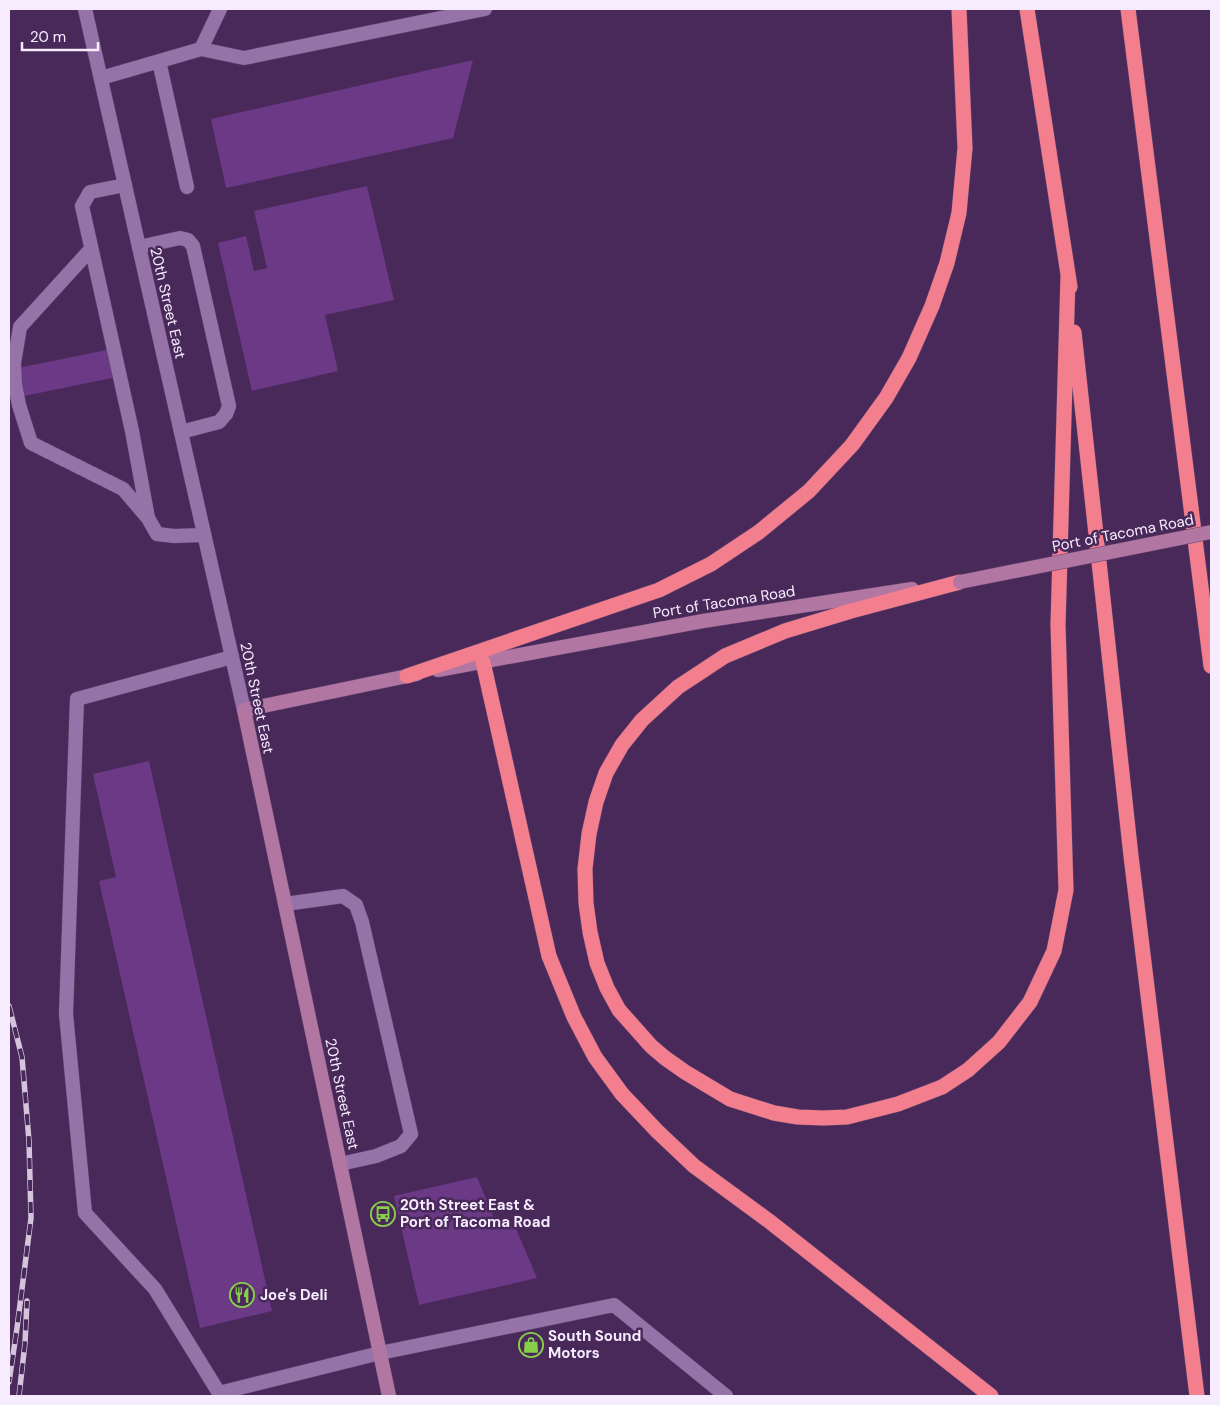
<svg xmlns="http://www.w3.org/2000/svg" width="1220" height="1405" viewBox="0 0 1220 1405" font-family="'DM Sans',sans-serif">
<rect width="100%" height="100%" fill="#49295a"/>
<path fill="#6b3985" d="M473,60L453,138L226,188L211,119Z
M367,186L394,300L325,315L338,371L252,391L218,243L246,236L254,271L267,268L254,211Z
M111,349L117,377L24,396L18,368Z
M149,761L272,1311L200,1328L99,881L116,877L93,774Z
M477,1177L498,1228L514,1224L537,1278L419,1305L394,1196Z"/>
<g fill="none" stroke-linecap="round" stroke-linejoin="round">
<defs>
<path id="service" d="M201,49L220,9
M159,61L187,187
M101,78L201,49L244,58L485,9
M125,185L90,192L82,206L132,431L148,518L157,534L174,536L204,535
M139,247L180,238L188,240L193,246L229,406L226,414L219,422L181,432
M91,249L20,327L14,363L15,384L19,405L31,443L123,489L147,517
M232,657L77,699L66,1014L85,1213L155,1289L219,1393L380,1353L614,1305L726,1396
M285,904L343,896L356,905L362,922L411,1134L401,1146L376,1156L340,1164"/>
<path id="tertiary" d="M85,9L244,710"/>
<path id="secondary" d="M438,670L703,621L912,589
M389,1396L244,710L417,674"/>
<path id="motorway" d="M1027,9L1070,287
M1128,9L1211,666
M1074,332L1131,856L1197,1396
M960,582L851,611L785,631L725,656L678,687L642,720L622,745L606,773L596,802L589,834L585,869L586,903L590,932L597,963L607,988L619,1010L651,1046L665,1058L685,1072L730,1099L774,1113L798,1117L823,1118L847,1117L898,1104L942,1087L968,1070L999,1042L1030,1002L1054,951L1066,890L1058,625L1068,276
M483,662L549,956L574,1017L595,1057L622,1094L657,1131L694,1166L769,1221L991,1396
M407,676L659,590L711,564L759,532L809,491L852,445L886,398L909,358L932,306L947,263L959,213L965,148L959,9"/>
</defs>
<use href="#service" stroke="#5e446c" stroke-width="15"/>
<use href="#tertiary" stroke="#5e446c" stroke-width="15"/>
<use href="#secondary" stroke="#5e446c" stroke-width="15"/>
<use href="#motorway" stroke="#5e446c" stroke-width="16"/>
<use href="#service" stroke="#9573a9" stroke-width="14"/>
<use href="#tertiary" stroke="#9573a9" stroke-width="14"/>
<use href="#secondary" stroke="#b176a1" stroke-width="14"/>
<use href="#motorway" stroke="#f27e8e" stroke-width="15"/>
<defs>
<path id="rail" d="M9,1006L22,1057L29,1141L31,1218L17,1328L9,1382
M19,1396L25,1343L27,1301"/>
</defs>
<use href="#rail" stroke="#d4c5dd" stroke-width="5.5"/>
<use href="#rail" stroke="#49295a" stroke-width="4" stroke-dasharray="11" stroke-linecap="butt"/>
<defs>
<path id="secondary-bridge" d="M960,582L1211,532"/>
</defs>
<use href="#secondary-bridge" stroke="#5e446c" stroke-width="15" stroke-linecap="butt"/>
<use href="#secondary-bridge" stroke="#b176a1" stroke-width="14"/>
</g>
<defs>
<symbol id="bus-ring" viewBox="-11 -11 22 22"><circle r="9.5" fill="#49295a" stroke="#89cf49" stroke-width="1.5"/><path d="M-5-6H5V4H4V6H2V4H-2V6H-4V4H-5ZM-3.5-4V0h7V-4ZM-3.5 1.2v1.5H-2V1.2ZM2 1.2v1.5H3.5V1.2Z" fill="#89cf49"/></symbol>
<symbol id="restaurant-ring" viewBox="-11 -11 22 22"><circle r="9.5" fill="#49295a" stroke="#89cf49" stroke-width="1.5"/><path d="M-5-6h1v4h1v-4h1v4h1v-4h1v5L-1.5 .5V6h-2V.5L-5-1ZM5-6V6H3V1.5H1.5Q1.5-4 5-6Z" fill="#89cf49"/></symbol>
<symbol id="shop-ring" viewBox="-11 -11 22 22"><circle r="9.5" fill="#49295a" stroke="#89cf49" stroke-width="1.5"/><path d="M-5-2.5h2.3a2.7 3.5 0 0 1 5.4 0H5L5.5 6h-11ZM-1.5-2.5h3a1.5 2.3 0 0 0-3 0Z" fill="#89cf49"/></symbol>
</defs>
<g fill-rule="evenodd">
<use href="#bus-ring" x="369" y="1200" width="28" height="28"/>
<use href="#restaurant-ring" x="228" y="1281" width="28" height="28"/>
<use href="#shop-ring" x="517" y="1331" width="28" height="28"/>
</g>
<g text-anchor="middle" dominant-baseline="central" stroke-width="5" stroke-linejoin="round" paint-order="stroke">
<g font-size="15" fill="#f7ecfe" stroke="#49295a">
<text transform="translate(168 303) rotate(77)">20th Street East</text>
<text transform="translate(1123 533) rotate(-11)">Port of Tacoma Road</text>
<text transform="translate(724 602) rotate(-9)">Port of Tacoma Road</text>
<text transform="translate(257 698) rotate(78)">20th Street East</text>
<text transform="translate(342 1094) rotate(78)">20th Street East</text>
</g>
<g font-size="15" font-weight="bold" fill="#f7ecfe" stroke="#49295a" text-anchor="start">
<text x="400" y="1205">20th Street East &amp;<tspan x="400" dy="17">Port of Tacoma Road</tspan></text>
<text x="260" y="1295">Joe's Deli</text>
<text x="548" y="1336">South Sound<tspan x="548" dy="17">Motors</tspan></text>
</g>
</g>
<rect width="1220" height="1405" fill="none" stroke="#f7ecfe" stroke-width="20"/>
<path d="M22 42v8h76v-8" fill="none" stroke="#f7ecfe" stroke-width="2.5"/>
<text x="30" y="42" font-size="15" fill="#f7ecfe" stroke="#49295a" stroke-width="4" paint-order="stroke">20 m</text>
</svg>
